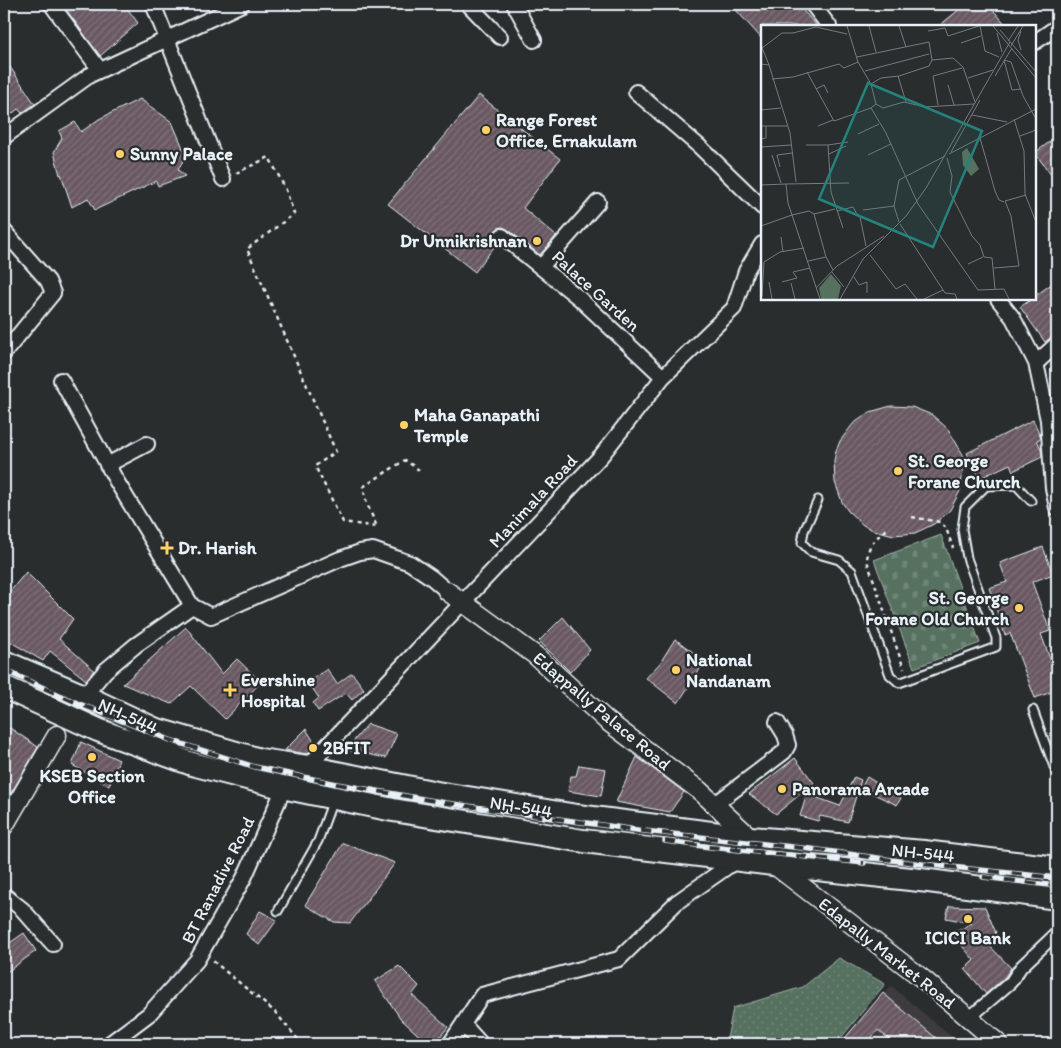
<svg xmlns="http://www.w3.org/2000/svg" width="1061" height="1048" viewBox="0 0 1061 1048" font-family="Itim,sans-serif">
<defs>
<pattern id="cemetery-stones" width="16" height="16" patternUnits="userSpaceOnUse" patternTransform="scale(1.25)"><rect width="16" height="16" fill="#57715f"/><path d="M2 7V4a2 2 0 0 1 4 0v3zM10 15v-3a2 2 0 0 1 4 0v3z" fill="#6f8677"/></pattern>
<pattern id="park-dots" width="8" height="8" patternUnits="userSpaceOnUse" patternTransform="scale(1.25)"><rect width="8" height="8" fill="#57715f"/><path d="M2 2h.1M6 6h.1" fill="none" stroke="#6f8677" stroke-width="1.8" stroke-linecap="round"/></pattern>
<pattern id="building-hatch" width="6" height="6" patternUnits="userSpaceOnUse" patternTransform="scale(1.25)"><rect width="6" height="6" fill="#695962"/><path d="M-1 1l2-2M0 6l6-6M5 7l2-2" fill="none" stroke="#7e7179"/></pattern>
</defs>
<rect width="100%" height="100%" fill="#2a2d2e"/>
<filter id="ink" filterUnits="userSpaceOnUse"><feTurbulence type="fractalNoise" baseFrequency=".02" numOctaves="2"/><feDisplacementMap in="SourceGraphic" scale="10" xChannelSelector="R" yChannelSelector="G"/><feConvolveMatrix kernelMatrix="1 2 1 2 8 2 1 2 1" color-interpolation-filters="sRGB"/></filter>
<g filter="url(#ink)">
<path fill="#3d3a3e" d="M891,986L960,1044H842Z"/>
<path fill="url(#cemetery-stones)" stroke="#a0b1ac" d="M941,535L980,643L914,668L874,560Z"/>
<path fill="url(#park-dots)" stroke="#a0b1ac" d="M839,958L885,984L836,1044H726L733,1008L803,987Z"/>
<path fill="url(#building-hatch)" stroke="#e8f1f8" d="M62,4H124L138,23L100,56Z
M742,4H797L817,26H762V39L736,10Z
M966,4H988L1007,26H939Z
M4,58L35,104L22,113L18,109L4,120Z
M479,95L560,159L523,208L556,236L540,255L507,229L503,227L498,228L493,235L497,243L475,272L388,204Z
M140,99L172,122L186,155L178,170L185,176L158,186L156,181L95,210L88,198L72,207L61,174L60,175L54,152L62,138L59,131L75,122L81,132L99,119Z
M1057,136V183L1035,153Z
M1057,280V333L1045,342L1020,307L1032,299H1035V296Z
M891,406L912,407L932,415L948,429L965,458L960,491L950,510L934,524L915,533L894,535L873,530L863,525L848,511L842,502L835,482L834,461L836,451L840,441L853,424L870,412Z
M1033,420L1040,435L1041,438L1037,440L1041,449L1042,457L1013,471L1010,464L980,478L967,453Z
M1043,547L1053,574L1032,582L1050,631L1041,634L1057,678V690L1035,698L1010,633L1005,635L989,588L1007,582L1000,563Z
M26,572L73,619L59,639L94,670L86,680L50,651L43,661L4,638V599Z
M563,617L590,650L570,672L539,641Z
M186,627L222,674L237,659L261,682L225,719L191,686L171,704L123,684Z
M675,639L705,661L678,703L646,678L660,663Z
M327,669L337,684L352,673L364,689L352,700L346,693L318,711L313,703L319,698L308,682Z
M368,724L397,734L386,758L346,750Z
M10,728L38,747L4,805V739Z
M306,729L316,745L307,754L285,750Z
M81,742L119,760L109,786L72,765Z
M637,757L684,792L670,812L616,802Z
M795,758L814,783L776,814L749,794Z
M579,765L606,769L601,796L568,791L571,776H576Z
M854,777L861,780L848,822L820,816L818,821L800,816L807,794L840,806Z
M867,777L901,798L897,805L861,788Z
M343,843L395,863L350,923L334,922L305,905Z
M949,906L985,907L996,933L986,942L1011,968L1005,977L986,994L965,969L974,960L952,934L972,923L946,918Z
M260,911L277,920L259,945L246,934Z
M24,933L36,951L4,974V947Z
M399,966L419,986L412,995L448,1027L434,1044H428L401,1019L375,981Z
M883,993L929,1032L943,1044H895L878,1030L866,1044H840Z"/>
<g fill="none" stroke-linecap="round" stroke-linejoin="round">
<defs>
<path id="service" d="M818,500L804,531L802,543L811,552L839,560L852,571L890,675L899,683L996,647V638L967,558L962,529L965,507L986,486L1016,485L1031,501
M1033,710L1057,775
M278,911L318,841L333,800"/>
<path id="pedestrian" d="M969,1018L1011,982L1021,967L1057,933"/>
<path id="minor" d="M51,4L100,70
M153,4L223,179
M468,4L500,37
M514,4L534,40
M812,4L829,26
M1035,42L1057,27
M636,92L700,147L762,207
M4,137L90,75L242,4
M4,231L48,281L53,293L4,353
M502,236L579,298L663,377
M541,267L598,202
M998,299L1013,318L1036,363L1048,420L1053,488L1057,508
M1036,363L1057,344
M61,380L117,482L192,606L136,645L106,670L84,696
M107,465L147,444
M192,606L211,616L340,559L360,552L373,550L410,563L432,578L447,591
M714,805L784,752L788,745L785,735L777,722
M4,895L22,909L53,944
M463,1024L481,1044
M109,1044L149,1014L197,960L244,878L284,788L307,767L601,456L663,377L734,308L746,271L762,244
M450,1044L482,995L619,959L677,902L737,860"/>
<path id="tertiary" d="M447,591L535,655L606,720L700,791L751,838
M4,826L57,735
M773,864L923,979L999,1044"/>
<path id="primary" d="M4,662L84,696L154,729L260,760L307,767L437,793L577,816L751,838L924,852L1057,868
M4,687L98,730L192,764L282,787L393,810L584,841L789,866L929,881L1057,898"/>
</defs>
<use href="#service" stroke="#e8f1f8" stroke-width="11"/>
<use href="#pedestrian" stroke="#e8f1f8" stroke-width="15"/>
<use href="#minor" stroke="#e8f1f8" stroke-width="18"/>
<use href="#tertiary" stroke="#e8f1f8" stroke-width="21"/>
<use href="#primary" stroke="#e8f1f8" stroke-width="26"/>
<path stroke="#e8f1f8" stroke-width="2.5" stroke-dasharray="4 4" stroke-linecap="butt" d="M236,173L269,157L286,190L294,214L247,249L336,452L315,466L343,522L377,527L367,504L363,487L405,460L419,470
M912,517L940,522L946,528L953,548
M886,529C874,541 868,543 867,561L904,669
M213,961L275,1012L302,1044"/>
<use href="#service" stroke="#2a2d2e" stroke-width="7"/>
<use href="#pedestrian" stroke="#2a2d2e" stroke-width="11"/>
<use href="#minor" stroke="#2a2d2e" stroke-width="14"/>
<use href="#tertiary" stroke="#2a2d2e" stroke-width="18"/>
<use href="#primary" stroke="#2a2d2e" stroke-width="22"/>
<defs>
<path id="rail" d="M4,670L77,703L170,740L255,767L337,784L446,803L644,831L811,849L922,864L1057,878
M665,841L710,847L864,863
M983,877L1057,886"/>
</defs>
<use href="#rail" stroke="#e8f1f8" stroke-width="5.5"/>
<use href="#rail" stroke="#2a2d2e" stroke-width="4" stroke-dasharray="11" stroke-linecap="butt"/>
</g>
</g>
<g fill="#ffd166" stroke="#2a2d2e" stroke-width="2">
<circle cx="486" cy="130" r="5"/>
<circle cx="120" cy="154" r="5"/>
<circle cx="537" cy="241" r="5"/>
<circle cx="404" cy="425" r="5"/>
<circle cx="898" cy="471" r="5"/>
<path d="M164.5 540.5h5v5h5v5h-5v5h-5v-5h-5v-5h5z"/>
<circle cx="1019" cy="608" r="5"/>
<circle cx="676" cy="670" r="5"/>
<path d="M227.5 682.5h5v5h5v5h-5v5h-5v-5h-5v-5h5z"/>
<circle cx="313" cy="748" r="5"/>
<circle cx="92" cy="757" r="5"/>
<circle cx="782" cy="789" r="5"/>
<circle cx="968" cy="919" r="5"/>
</g>
<g text-anchor="middle" dominant-baseline="central" stroke-width="4.5" stroke-linejoin="round" paint-order="stroke">
<g font-size="18" font-weight="bold" fill="#e8f1f8" stroke="#2a2d2e" text-anchor="start">
<text x="496" y="120">Range Forest<tspan x="496" dy="21">Office, Ernakulam</tspan></text>
<text x="130" y="154">Sunny Palace</text>
<text x="527" y="241" text-anchor="end">Dr Unnikrishnan</text>
<text x="414" y="415">Maha Ganapathi<tspan x="414" dy="21">Temple</tspan></text>
<text x="908" y="461">St. George<tspan x="908" dy="21">Forane Church</tspan></text>
<text x="178" y="548">Dr. Harish</text>
<text x="1009" y="598" text-anchor="end">St. George<tspan x="1009" dy="21">Forane Old Church</tspan></text>
<text x="686" y="660">National<tspan x="686" dy="21">Nandanam</tspan></text>
<text x="241" y="680">Evershine<tspan x="241" dy="21">Hospital</tspan></text>
<text x="323" y="748">2BFIT</text>
<text x="92" y="776" text-anchor="middle">KSEB Section<tspan x="92" dy="21">Office</tspan></text>
<text x="792" y="789">Panorama Arcade</text>
<text x="968" y="938" text-anchor="middle">ICICI Bank</text>
</g>
<g font-size="18" fill="#e8f1f8" stroke="#2a2d2e">
<text transform="translate(596 291) rotate(42)">Palace Garden</text>
<text transform="translate(533 501) rotate(-47)">Manimala Road</text>
<text transform="translate(602 711) rotate(40)">Edappally Palace Road</text>
<text transform="translate(128 716) rotate(24)">NH-544</text>
<text transform="translate(521 807) rotate(9)">NH-544</text>
<text transform="translate(923 853) rotate(6)">NH-544</text>
<text transform="translate(218 880) rotate(-63)">BT Ranadive Road</text>
<text transform="translate(887 953) rotate(38)">Edapally Market Road</text>
</g>
</g>
<g transform="translate(761 25)">
<rect width="275" height="275" fill="#2a2d2e"/>
<path d="M206,123L218,144L210,151L202,140L201,127ZM70,249L80,261L77,274H60L58,263Z" fill="#57715f"/>
<path fill="none" stroke="#767b7f" stroke-width="1" d="M86,1L97,37L110,59L115,79L110,83L125,108L157,179L217,265L243,264L248,274M108,1L115,27M138,1L145,22M219,1L224,26L238,32M232,1L275,53M239,5L275,47M167,6L184,3L187,11L218,1M236,8L241,27M247,16L257,1M200,18L220,11M0,20L8,40M250,21L262,1M1,23L21,8H32L55,2L86,9M260,25L257,15L260,6M96,32L168,17L171,35L192,33L202,42L214,77M243,35L250,37L262,71L275,94M243,35L251,65L260,64M0,39L8,40L29,108L35,157M104,46L168,29M46,47L73,96L110,83M137,51L145,77M234,51L251,23M207,53L232,45M11,54L32,52L78,39L83,43L97,37M110,59L120,53L138,51L168,41L171,35M187,60L193,80M55,64L63,60L67,68M115,79L122,83L143,77L164,82L213,79M177,80L172,51L201,43M0,85L20,83M211,90L246,97M253,94L263,126L264,169L275,197M0,101H26M57,101L72,95M97,109L118,99M259,111L275,105M219,113L234,166L238,175L243,177M0,114L5,113V101M45,120H67L70,167L82,203M67,120L87,117M0,122L30,120M190,127L219,75M68,129L85,121M188,129L275,84M11,130L20,158M107,130L130,119M186,133L191,151L189,167L211,211L219,220L223,232L231,233L234,264M19,142L16,130L31,128M25,159L88,158M0,160L25,159L27,178L59,274M133,181L138,155L184,131M102,185L133,181L138,197M76,186L92,182L97,191M99,192L105,221M139,199L184,268L194,269L196,274M0,201L31,190L48,186L53,189M20,212L22,227M109,230L135,264L144,259L156,274M65,232L53,189L74,184M47,236L65,232L72,245M207,239L222,232M233,243L258,241L250,191L244,176L265,170M71,247L83,262M93,252L98,260L106,257V268M8,257L11,274M21,257L36,253L32,247L49,243M30,258L34,274M55,263L76,241L123,211M1,271L3,237L19,227L43,223M79,274L102,234L145,191L165,163L249,17M163,274L182,265"/>
<path fill="#25827c" fill-opacity="0.15" stroke="#25827c" stroke-width="2.5" d="M107,58L221,106L172,222L58,174Z"/>
<rect width="275" height="275" fill="none" stroke="#e8f1f8" stroke-width="2.5"/>
</g>
<rect width="1061" height="1048" fill="none" stroke="#2a2d2e" stroke-width="20"/>
<rect x="10" y="10" width="1041" height="1028" fill="none" stroke="#e8f1f8" stroke-width="2" filter="url(#ink)"/>
</svg>
